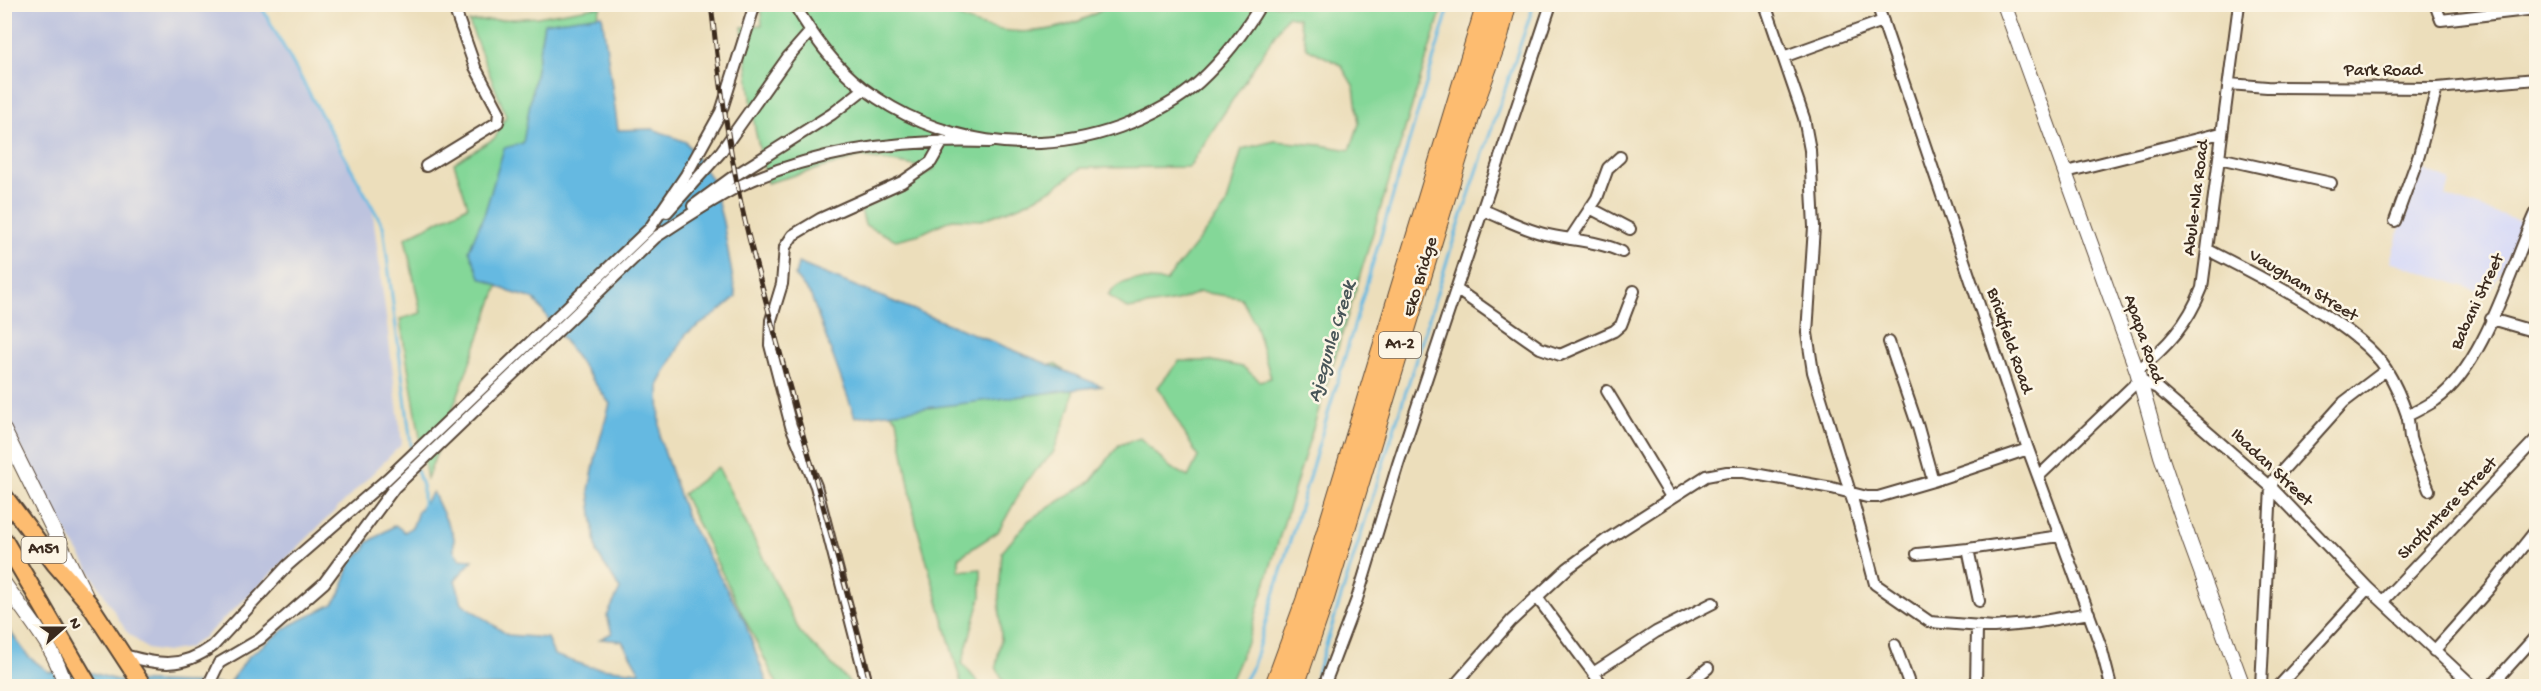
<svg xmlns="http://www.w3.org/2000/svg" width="2541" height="691" viewBox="0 0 2541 691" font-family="'Gochi Hand',sans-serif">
<rect width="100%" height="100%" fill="#fcf5e5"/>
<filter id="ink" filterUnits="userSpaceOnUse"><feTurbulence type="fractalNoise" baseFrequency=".0167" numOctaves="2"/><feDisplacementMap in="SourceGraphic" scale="12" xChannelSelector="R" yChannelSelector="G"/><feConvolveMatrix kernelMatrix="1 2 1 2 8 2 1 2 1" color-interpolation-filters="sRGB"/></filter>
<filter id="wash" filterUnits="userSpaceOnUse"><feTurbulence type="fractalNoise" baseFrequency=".008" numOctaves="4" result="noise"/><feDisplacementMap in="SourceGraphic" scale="24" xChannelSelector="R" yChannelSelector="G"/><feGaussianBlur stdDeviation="1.35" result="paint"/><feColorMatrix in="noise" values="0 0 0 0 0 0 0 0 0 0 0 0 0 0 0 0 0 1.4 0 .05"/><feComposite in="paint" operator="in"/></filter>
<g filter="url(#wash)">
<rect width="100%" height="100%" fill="#ecdebb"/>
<path fill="#d4d8f9" d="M2418,167L2450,181L2446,196L2524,223L2489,295L2390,261Z"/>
<path fill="#bdc3de" d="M4,5H262L372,206L402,444L256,589L204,637L188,648L166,652L147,649L126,631L53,510L5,418Z"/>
<path fill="#84d798" stroke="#60805b" stroke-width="1.5" d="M760,4L938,5C992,41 1056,40 1110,5H1443L1248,640L1228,686H1006L996,667L1001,639L999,595L1002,552L1029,520L1090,482L1119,445L1140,438L1171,468L1188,477L1198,457L1158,387L1179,361H1212L1243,367L1260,381L1271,378L1255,324L1241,298L1200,292L1177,301L1128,309L1108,295C1122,275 1144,280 1166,281L1226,206L1242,149L1275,141L1320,145L1350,150L1359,124L1354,87L1341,65L1307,48L1298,18L1287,16L1189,167L1081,168L1054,188L1022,205L982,220L952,219L920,234L896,240L865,225L861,210L934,169L861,157L767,183L755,129L742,27L762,25Z
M601,6L427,479L400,319L421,313L405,238L468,206L454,163L495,138L506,116L469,22L537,17Z
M1055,364L1075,378L1071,405L1053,453L1027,480L998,532L959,557V571L981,569V597L962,663L981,686H962L916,523L897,419L879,401Z
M718,467L800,632L853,686H778L683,494Z"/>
<path fill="#65b9e1" stroke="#507280" stroke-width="1.5" d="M602,15L618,130L653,129L686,142L712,180L723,222L736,297L716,314L686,334L659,384L660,439L687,518L744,620L768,686H5L4,623L28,656L49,672L69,670L93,673L120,681L228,684L249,656L289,626L333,604L340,594L351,561L365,550L367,543L395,525L405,532L413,526L418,511L433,492L454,537V551L460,559L473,560L455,580L462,603L508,635L547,638L554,655L590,667L640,672L622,641L600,639L612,633L607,616L620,589L597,553L589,490L598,446L610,404L534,299L510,292L480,277L469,250L485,212L504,148L523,143L544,23Z
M798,263L1102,386L855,417L811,296L795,276Z"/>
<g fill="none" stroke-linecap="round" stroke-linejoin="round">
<path stroke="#65b9e1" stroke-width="3" d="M260,4L383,226L412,452
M417,470L423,489V507
M1241,686L1253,665L1450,4
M1313,686L1453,242L1534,4"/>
</g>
</g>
<g filter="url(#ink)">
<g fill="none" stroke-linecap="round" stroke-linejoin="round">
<defs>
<path id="minor" d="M794,4C813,36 833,65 863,88C937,144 1034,158 1120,127C1149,116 1176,103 1199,82C1224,59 1244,33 1261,4
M1765,4L1804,118L1810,150L1814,227L1807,333L1813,372L1854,505L1875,584L1930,622L1994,627L2027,624L2089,613
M1877,4L2028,449L2101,647L2111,686
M2435,4L2441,20L2536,9
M1783,57L1883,21
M2229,84L2267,87L2437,88L2536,79
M2219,158L2331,183
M426,166L498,122L499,112L475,67L453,4
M2066,172L2221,133
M693,206L734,176L832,114L864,89
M1590,208L1630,229
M1483,210C1503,218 1523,229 1544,234C1569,240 1600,241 1622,252
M667,212L720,153L788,57L810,32
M2395,221L2419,155L2437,88
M1570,239L1597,198L1608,168L1620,157
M2208,250C2255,274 2359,325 2386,369C2394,382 2402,400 2407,415C2409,422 2409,430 2410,438C2415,456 2422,473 2429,490
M1456,289L1540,348L1560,355L1614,331L1621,325L1634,291
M2491,319L2536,332
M1889,342L1918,427L1933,481
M2137,371C2167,347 2188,324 2202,288L2239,4
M1607,391L1671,497
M2407,416C2417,411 2427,406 2436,400C2485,365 2511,267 2536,213
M2039,476L2139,380L2157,388L2271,487L2368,588L2473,686
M1968,549L1979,601
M1917,554L1968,549L2060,536
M1536,596L1603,686
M2383,601L2536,439
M1895,645L1910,686
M2434,651L2489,589L2536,530
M123,655C159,664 180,670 213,646L288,565L387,479L650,228L686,175L721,112L755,4
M1593,673L1656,632L1713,603
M865,676L816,486L791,426L783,395L770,345L771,320L782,284L785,247L793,235L820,219L902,182L931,162L943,141
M208,686L219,663L260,639L324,583L394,488L656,237C683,219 710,201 739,186C817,149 905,139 990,142
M1324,686L1357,599L1398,464L1551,4
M1454,686L1511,621L1568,568L1606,540L1706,476L1727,472H1744L1832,488L1867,497H1878L1933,481L2028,449
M1686,686L1708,668
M1976,686L1977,627
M2261,686L2271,487L2274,480L2344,402L2386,370
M2279,686L2368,588
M2491,686L2536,636"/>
<path id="tertiary" d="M2004,4L2137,371L2161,456L2190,542L2243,686
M4,430L85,594
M4,583C26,615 56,648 65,686"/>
<path id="primary" d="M4,496L55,564L88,602L143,686
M4,540L89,686"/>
<path id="motorway" d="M1275,686L1306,601L1487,4
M1294,686L1324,598L1472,108L1499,33L1506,4"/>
</defs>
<use href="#minor" stroke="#564536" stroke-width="14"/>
<use href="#tertiary" stroke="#564536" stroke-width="16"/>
<use href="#primary" stroke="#564536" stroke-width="20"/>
<use href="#motorway" stroke="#564536" stroke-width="22"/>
<use href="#minor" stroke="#fff" stroke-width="10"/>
<use href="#tertiary" stroke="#fff" stroke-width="14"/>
<use href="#primary" stroke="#fdbc70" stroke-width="16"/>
<use href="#motorway" stroke="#fdbc70" stroke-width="20"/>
<defs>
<path id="rail" d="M711,4C720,83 730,162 749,238C788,388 834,536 871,686"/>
</defs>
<use href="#rail" stroke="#3b2a1e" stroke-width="5"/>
<use href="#rail" stroke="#fcf5e5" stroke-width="3" stroke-dasharray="9" stroke-linecap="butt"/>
</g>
</g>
<g text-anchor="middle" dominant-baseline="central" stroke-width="5" stroke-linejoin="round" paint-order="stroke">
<g fill="#fcf5e5" stroke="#75675a" stroke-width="1.5">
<rect x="1379" y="332" width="42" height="26" rx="4.5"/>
<rect x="21.5" y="537" width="45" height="26" rx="4.5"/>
</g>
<g font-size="16" font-weight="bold" fill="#3b2a1e">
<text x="1400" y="345">A1-2</text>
<text x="44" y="550">A151</text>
</g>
<g font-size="18" fill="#3b2a1e" stroke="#fcf5e5">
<text x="2383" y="71">Park Road</text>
<text transform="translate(2197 198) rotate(-83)">Abule-Nla Road</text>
<text transform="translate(1421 277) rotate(-73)">Eko Bridge</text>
<text transform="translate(2303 286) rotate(31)">Vaugham Street</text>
<text transform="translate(2478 302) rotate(-65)">Babani Street</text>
<text transform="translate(2143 339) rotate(71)">Apapa Road</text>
<text transform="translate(2009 341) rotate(71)">Brickfield Road</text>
<text transform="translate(2271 468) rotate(43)">Ibadan Street</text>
<text transform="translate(2448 509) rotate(-46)">Shofuntere Street</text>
</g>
<g font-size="20" font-style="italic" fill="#485558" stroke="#fcf5e5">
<text transform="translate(1333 342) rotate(-73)">Ajegunle Creek</text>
</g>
</g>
<rect width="2541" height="691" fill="none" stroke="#fcf5e5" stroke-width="24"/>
<g transform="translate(63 628) rotate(69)" stroke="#fcf5e5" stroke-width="4.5" paint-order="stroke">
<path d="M0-4.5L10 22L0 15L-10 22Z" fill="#3b2a1e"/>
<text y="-9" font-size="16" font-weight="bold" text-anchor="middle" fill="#3b2a1e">N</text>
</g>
</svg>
